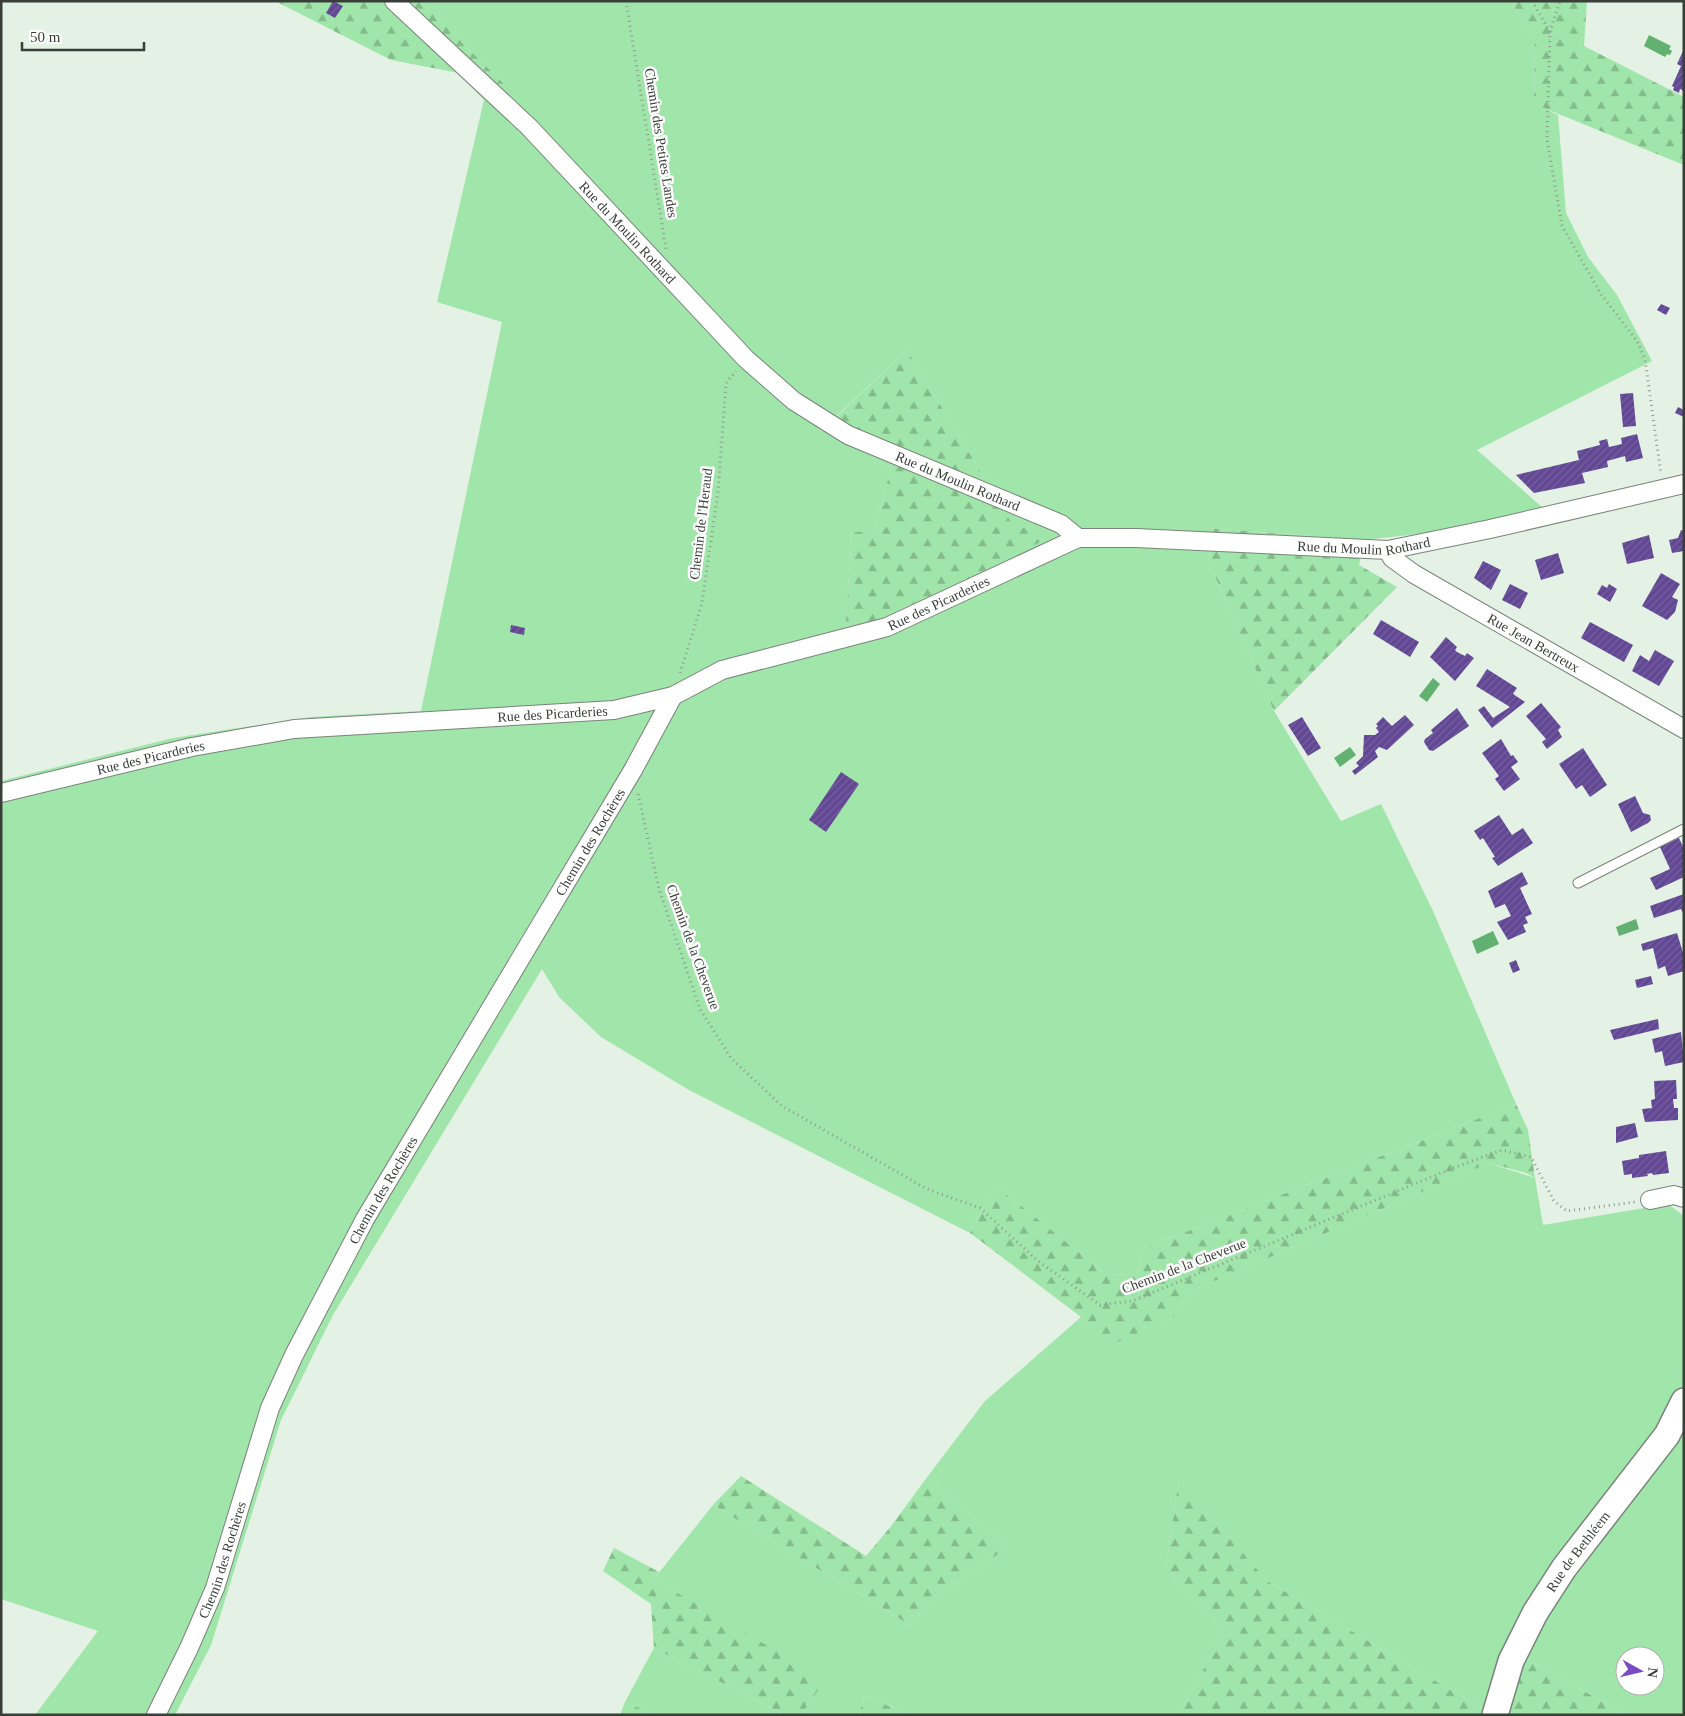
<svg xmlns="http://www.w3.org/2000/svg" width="1685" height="1716" viewBox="0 0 1685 1716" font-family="Georgia,serif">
<defs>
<pattern id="forest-firs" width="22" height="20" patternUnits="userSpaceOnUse" patternTransform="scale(1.25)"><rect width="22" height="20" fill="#a0e5a9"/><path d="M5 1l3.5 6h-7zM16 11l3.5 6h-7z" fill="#83bb8b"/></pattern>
<pattern id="building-hatch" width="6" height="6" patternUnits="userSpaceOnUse" patternTransform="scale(1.25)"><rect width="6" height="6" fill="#624794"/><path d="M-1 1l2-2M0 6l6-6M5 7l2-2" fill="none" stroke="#76609e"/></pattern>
</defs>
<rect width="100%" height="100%" fill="#e4f1e5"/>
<path fill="#a0e5a9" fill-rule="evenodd" d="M420,1H1510L1535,39L1534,103L1558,115L1566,213L1588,257L1617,295L1652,361L1477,450L1543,508L1445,531L1364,540L1209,528L1210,565L1274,711L1341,821L1381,804L1433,911L1516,1104L1142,1249L1137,1275L1106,1274L995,1185L970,1233L689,1090L601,1037L559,997L542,969L333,1315L281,1420L211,1645L175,1715H35L98,1631L1,1599V781L173,738L311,717L421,711L502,322L437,302L484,100L504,84ZM907,350L1011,522L845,630L852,533L874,532L891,468L820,431Z
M1489,1163L1535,1178L1543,1225L1668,1204L1684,1216V1715H1627L1526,1659L1507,1715H1493L1267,1581L1179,1480L1166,1567L1224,1632L1178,1715H911L864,1696L859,1715H801L824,1681L654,1579L713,1505L910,1625L936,1596L1007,1548L928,1476L985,1401L1081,1317L1104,1347L1173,1318L1189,1292ZM1625,1656H1655V1686H1625Z
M654,1648L785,1715H656L625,1702Z"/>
<path fill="url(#forest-firs)" d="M275,1H420L504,84L484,100L459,73L391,60Z
M1510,1H1587L1584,46L1684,97V165L1534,104L1535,39Z
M907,350L1011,522L1048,538L888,620L845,630L852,532H874L891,468L820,432Z
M1209,528L1364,540L1359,565L1397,587L1274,711L1210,565Z
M1516,1104L1528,1130L1535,1178L1526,1173L1489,1163L1189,1292L1173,1318L1104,1348L1081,1317L970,1233L995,1185L1106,1274L1137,1275L1142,1249Z
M741,1476L866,1556L892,1525L928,1476L1007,1548L936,1596L910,1625L713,1505Z
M1179,1479L1267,1581L1493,1715H1178L1224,1632L1166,1567Z
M614,1548L659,1572L654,1579L825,1680L801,1715H785L654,1648L651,1604L603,1571Z
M1526,1659L1627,1715H1507Z
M864,1696L911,1715H859Z
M625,1702L656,1715H620Z"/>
<path fill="#63b170" d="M1649,35L1671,46L1669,49L1672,51L1670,55L1667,54L1665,57L1644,46Z
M1433,678L1440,684L1427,702L1419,696Z
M1350,747L1356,755L1340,767L1334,758Z
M1636,919L1639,929L1619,936L1616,927Z
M1493,931L1499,944L1477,954L1472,941Z"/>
<path fill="url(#building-hatch)" d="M333,1L343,6L335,18L326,13Z
M1684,49V91L1680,89L1679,93L1673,90L1674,87L1672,86L1681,66L1677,64Z
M1661,304L1670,308L1666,315L1657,310Z
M1633,393L1636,426L1623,427L1620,394Z
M1678,407L1684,410V417L1675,413Z
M1637,434L1643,458L1626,462L1625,456L1607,461L1608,467L1582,473L1585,483L1534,493L1516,475L1579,460L1577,451L1600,445L1599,441L1607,439L1609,447L1622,444L1621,438Z
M1681,530L1684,531V551L1672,553L1669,540L1678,538Z
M1649,535L1654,558L1627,564L1622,543Z
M1558,553L1564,573L1541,580L1535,560Z
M1483,561L1501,570L1491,590L1474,578Z
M1661,573L1680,584L1672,597L1678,600L1675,612L1667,620L1642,606Z
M1510,584L1528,593L1520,609L1502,600Z
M1609,584L1617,589L1610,602L1597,594L1602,585L1607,588Z
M1381,620L1419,642L1410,657L1373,634Z
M1590,622L1633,645L1624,662L1581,638Z
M511,625L525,628L524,635L510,632Z
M1446,637L1457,647L1455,650L1457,652L1465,656L1467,653L1474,658L1455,681L1430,657Z
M1655,650L1674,661L1659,686L1632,671L1640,655L1649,661Z
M1487,669L1517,688L1513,694L1525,702L1492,728L1478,710L1484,706L1493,718L1510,707L1476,686Z
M1541,703L1561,727L1558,730L1562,737L1547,749L1542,742L1546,739L1526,716Z
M1457,708L1469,726L1433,751L1429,750L1424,742L1425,739L1433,733L1431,730Z
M1405,715L1414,725L1387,750L1379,747L1375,751L1378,757L1355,775L1352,771L1359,766L1356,763L1363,756L1364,735H1375L1379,732L1376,728L1378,726L1376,724L1383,717L1392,726Z
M1302,717L1321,748L1308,756L1288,725Z
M1501,739L1511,756L1513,755L1518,762L1511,767L1520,779L1504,791L1495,779L1499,776L1482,753Z
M1583,748L1607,785L1590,797L1582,785L1576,789L1559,764Z
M841,772L859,784L826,832L809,820Z
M1635,796L1643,813L1650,815L1651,820L1648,823L1631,832L1618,804Z
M1499,815L1512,835L1523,828L1533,843L1498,866L1492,858L1495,857L1483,838L1480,840L1474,831Z
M1679,838L1684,849V877L1656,890L1650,878L1670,869L1660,847Z
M1522,872L1528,884L1520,888L1532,914L1525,917L1528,923L1523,925L1526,932L1508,940L1497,922L1511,916L1505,904L1495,908L1488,891Z
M1684,894V915L1681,909L1654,918L1650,906Z
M1677,933L1684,956V971L1668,976L1665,966L1658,969L1653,948L1643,951L1641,944Z
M1516,960L1520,970L1513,973L1509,963Z
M1651,976L1653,984L1637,988L1635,980Z
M1658,1019L1659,1029L1614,1040L1610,1030Z
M1681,1032L1684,1062L1665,1066L1662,1051L1655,1053L1652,1039Z
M1676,1080L1677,1099H1673L1674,1108H1678V1120L1645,1122L1642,1109L1652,1108L1651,1100L1655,1099L1654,1081Z
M1635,1123L1638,1137L1616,1143V1127Z
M1666,1151L1669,1173L1653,1175L1652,1173L1647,1174L1648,1176L1632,1178V1174L1624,1175L1622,1161L1639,1158V1155Z"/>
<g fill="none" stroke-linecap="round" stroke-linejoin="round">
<defs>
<path id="lane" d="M1578,883L1684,829"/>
<g id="street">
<path id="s1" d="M394,1L529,127L746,359L794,401L848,435L1061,524L1078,538H1136L1388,550L1490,529L1684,484"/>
<path id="s2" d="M1388,550L1392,558L1414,574L1684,729"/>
<path id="s3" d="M1,793L192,747L294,729L614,710L673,696L722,670L887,627L1078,538"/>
<path d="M1650,1200L1674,1195L1684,1198"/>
<path id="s4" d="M156,1715L189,1648L215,1588L270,1408L294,1355L365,1219L633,770L673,696"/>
</g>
<g id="secondary">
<path id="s5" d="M1495,1715L1511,1661L1535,1613L1564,1568L1667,1435L1684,1401"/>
</g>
</defs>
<use href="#lane" stroke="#79847a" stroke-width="11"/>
<use href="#street" stroke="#79847a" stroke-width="20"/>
<use href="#secondary" stroke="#79847a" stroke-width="28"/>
<path stroke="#919a91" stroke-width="3" stroke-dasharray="1 4" stroke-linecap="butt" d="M626,1L666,249
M1532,1L1550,32L1547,140L1562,226L1601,294L1637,341L1645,359L1661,474
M1550,32L1560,1
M680,673L702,603L718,492L726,383L736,371
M638,794L659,889L700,1009L731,1058L782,1106L927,1189L980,1208L1038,1261L1100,1305L1132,1301L1453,1168L1502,1150L1531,1157L1554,1201L1567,1211L1635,1202"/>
<use href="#lane" stroke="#fff" stroke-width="9"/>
<use href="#street" stroke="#fff" stroke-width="18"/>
<use href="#secondary" stroke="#fff" stroke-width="25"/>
</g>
<g text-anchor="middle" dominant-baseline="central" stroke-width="5" stroke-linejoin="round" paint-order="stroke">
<g font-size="14" fill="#393e39" stroke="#fff">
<text transform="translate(661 143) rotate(81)">Chemin des Petites Landes</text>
<text stroke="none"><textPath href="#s1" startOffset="329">Rue du Moulin Rothard</textPath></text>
<text stroke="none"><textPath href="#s1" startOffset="749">Rue du Moulin Rothard</textPath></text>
<text transform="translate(701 524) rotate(-83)">Chemin de l'Heraud</text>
<text stroke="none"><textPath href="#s1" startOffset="1169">Rue du Moulin Rothard</textPath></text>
<text stroke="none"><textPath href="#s3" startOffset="964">Rue des Picarderies</textPath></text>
<text stroke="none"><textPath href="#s2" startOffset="174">Rue Jean Bertreux</textPath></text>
<text stroke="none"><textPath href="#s3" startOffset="559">Rue des Picarderies</textPath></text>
<text stroke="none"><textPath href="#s3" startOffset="154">Rue des Picarderies</textPath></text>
<text stroke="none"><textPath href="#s4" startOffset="979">Chemin des Rochères</textPath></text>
<text transform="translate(693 947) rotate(70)">Chemin de la Cheverue</text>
<text stroke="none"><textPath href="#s4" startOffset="574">Chemin des Rochères</textPath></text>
<text transform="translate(1184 1266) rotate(-21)">Chemin de la Cheverue</text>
<text stroke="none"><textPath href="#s5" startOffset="185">Rue de Bethléem</textPath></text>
<text stroke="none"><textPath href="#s4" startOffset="169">Chemin des Rochères</textPath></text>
</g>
</g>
<rect width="1685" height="1716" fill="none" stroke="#393e39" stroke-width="5"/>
<g transform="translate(1640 1671) rotate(98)"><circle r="24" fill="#ffffff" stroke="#b0b2b0"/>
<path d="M0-4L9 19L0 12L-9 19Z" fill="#794bc4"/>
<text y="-8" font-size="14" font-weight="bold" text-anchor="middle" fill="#393e39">N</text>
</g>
<path d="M22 42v8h122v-8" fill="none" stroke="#393e39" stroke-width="2.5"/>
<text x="30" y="42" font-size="15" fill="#393e39" stroke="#ffffff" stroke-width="4" paint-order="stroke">50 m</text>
</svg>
